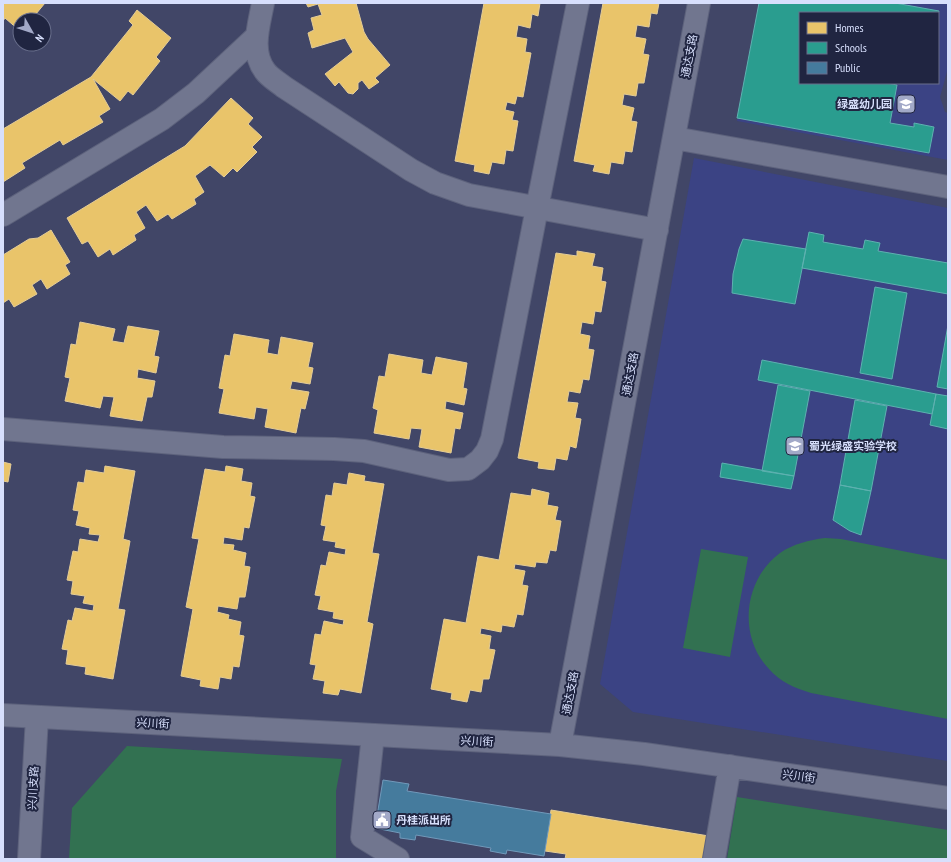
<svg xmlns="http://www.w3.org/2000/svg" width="951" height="862" viewBox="0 0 951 862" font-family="'PT Sans Narrow','Noto Sans SC',sans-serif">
<rect width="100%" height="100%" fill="#414667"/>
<path fill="#3b4384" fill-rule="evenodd" d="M759,3H948V68L940,97L945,112L948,113V160L737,121ZM800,13H938V83H800Z
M694,158L948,208V761L633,712L600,684Z"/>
<path fill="#327151" d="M825,538L841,539L948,560V719L811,693C795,688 780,682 769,669C738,637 743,580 780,553C793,544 809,540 825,538Z
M701,549L748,557L730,657L683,648Z
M127,746L342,759L336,791V859H69L72,808Z
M737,797L948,830V859H727Z"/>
<path fill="#e9c46a" stroke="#e4cc96" d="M3,3H45L31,20H20V31L5,18L3,21Z
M306,3H356L364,32L368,39L390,65L375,78L379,82L369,89L362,80L358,83V89L353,94L348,93L339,82L335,86L325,74L353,52L345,38L312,48L308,33L314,30L311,18L322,15L318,4L308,7Z
M484,3H540L538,16L532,14L530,28L518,25L516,37L527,39L525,52L531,53L523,97L517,96L515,104L507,102L505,110L514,112L512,120L518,121L513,151L506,150L504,164L492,162L489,174L474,171L475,165L455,161Z
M603,3H659L657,14L651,13L649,27L637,25L635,37L646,39L643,54L649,55L644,83H638L636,96L624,94L622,105L634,108L631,121L637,122L632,152L625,151L623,164L611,162L609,174L593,171L595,165L574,161Z
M137,10L171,38L156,57L160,61L133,95L128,91L120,101L93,79L110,109L99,116L103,122L63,145L60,140L22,163L25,168L3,182V129L91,77L133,25L129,21Z
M231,98L253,118L248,124L262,137L252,147L257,152L237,172L233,168L224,177L210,165L195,176L204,192L194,199L196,204L172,219L168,214L157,221L146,205L136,212L145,228L134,235L136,240L113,255L110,249L98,257L88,241L82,244L67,218L185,146Z
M51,230L70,262L65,265L70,274L47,289L41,279L32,285L37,294L14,307L9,299L3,303V255L29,239L38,238Z
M577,251L595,254L592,266L603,268L601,281L606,282L601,312L595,311L593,324L582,322L580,334L590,336L588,349L594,350L589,380L583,379L580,393L569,391L567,402L578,403L575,418L581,419L576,448L570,446L567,460L556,458L554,470L538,468L539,462L518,458L556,253L577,256Z
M80,322L115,329L112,341L124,343L128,326L159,331L154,356L159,357L156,373L138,369L137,378L155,381L152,397H147L142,421L110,416L114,397L103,396L100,408L65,401L70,378L65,377L71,344L76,345Z
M234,334L269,340L267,353L278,355L281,337L313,343L308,367L313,368L310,384L292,381L290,389L309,392L305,409L301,408L296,433L265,427L268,409L256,407L254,419L219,413L224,389L219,388L225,355L230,356Z
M389,354L423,360L421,373L432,375L436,357L467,363L463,388L467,389L464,405L446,401L445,409L463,413L460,429L455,428L451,453L419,447L422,429L411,428L409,439L374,433L378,410L373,408L379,376L385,377Z
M3,462L11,464L8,482L3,481Z
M105,466L135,471L123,539L130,541L118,609L125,610L113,679L85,674L86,667L66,664L68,650L62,649L68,620L72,621L75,608L93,611L94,605L83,603L85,596L71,594L73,581L67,580L73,551L78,552L80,539L98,542L100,535L89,534L90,528L76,525L79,511L73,510L78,482L84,483L86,470L104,473Z
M226,466L243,469L241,481L252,483L250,496L255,497L249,528L244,527L242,540L224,537L223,544L234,545L233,550L246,553L244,566L250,567L245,597H239L237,609L218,606L217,612L229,615L228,619L241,622L239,635L244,636L239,667L233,666L231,679L220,677L218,689L200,686L201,680L181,676L193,609L186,607L199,539L192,538L205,469L225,472Z
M349,473L365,476L364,481L384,484L372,553L379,554L367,622L373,624L361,693L340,689L338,695L323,693L325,681L313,679L316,665L310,664L315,634L321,635L324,621L343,625L344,620L333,618L334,612L318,609L321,596L315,595L321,565L326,566L329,552L345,555L346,549L335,547L336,542L323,540L326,526L321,525L326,495L332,496L334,483L347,485Z
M532,489L549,493L547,505L558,507L555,520L561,521L556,551L550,550L547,563L536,562L535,567L515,564L514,569L525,571L522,585L528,586L523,615L517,614L514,627L502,625L501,632L481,628L480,634L491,636L489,649L495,650L489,679H483L481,692L470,690L467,702L451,699L452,693L431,689L444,619L466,623L478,556L499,560L511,493L531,496Z
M551,810L709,836L705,859H565L566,854L545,851Z"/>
<path fill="#2a9d8f" stroke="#5eb1b0" d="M759,3H895L939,11L938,14L800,13V83H887L897,85L890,123L914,127V123L934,127L929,153L737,118Z
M809,232L824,235L823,242L863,249L865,240L880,243L878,251L948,263V294L802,268Z
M743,239L806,249L795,304L732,293L733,274L739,249Z
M875,287L907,293L892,379L860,373Z
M948,325V389L937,387Z
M762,360L936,394L932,414L758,380Z
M778,385L810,391L794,476L762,471Z
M936,394L948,396V429L930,425Z
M855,400L887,406L871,491L840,485Z
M722,463L794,476L791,489L720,477Z
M840,485L871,491L861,535L850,531L833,520Z"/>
<path fill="#457b9d" stroke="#7199ba" d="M383,780L409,784L407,791L551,814L544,856L507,850L506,854L490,851L491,848L416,835L415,840L400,838V833L375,828Z"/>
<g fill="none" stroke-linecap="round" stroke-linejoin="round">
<defs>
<path id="minor" d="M263,3C259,25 250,51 265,71C269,77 278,82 284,87L411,170L435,183L469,195L657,230
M674,138L948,187
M3,215L162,119L196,93L257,36
M3,429L223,447L334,449L364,451L449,470L468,469L480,460L487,451L492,439L537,208L578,3
M3,715L560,745L644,754L948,798
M373,735L362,837L398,859
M560,745L699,3
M29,859L37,717
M714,859L730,766"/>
</defs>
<use href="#minor" stroke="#5d627c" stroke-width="24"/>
<use href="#minor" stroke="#71768f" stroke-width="22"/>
</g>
<defs>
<symbol id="school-square" viewBox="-11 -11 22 22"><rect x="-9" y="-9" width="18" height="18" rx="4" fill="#a2a9c8" stroke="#202541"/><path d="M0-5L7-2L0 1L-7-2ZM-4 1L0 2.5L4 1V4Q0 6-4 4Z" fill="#fff"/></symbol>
<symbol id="civic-square" viewBox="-11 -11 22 22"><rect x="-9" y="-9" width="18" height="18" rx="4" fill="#a2a9c8" stroke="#202541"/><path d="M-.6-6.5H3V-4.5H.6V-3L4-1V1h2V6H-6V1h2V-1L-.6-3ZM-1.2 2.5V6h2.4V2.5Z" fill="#fff"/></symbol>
</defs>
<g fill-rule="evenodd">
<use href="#school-square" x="895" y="93" width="22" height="22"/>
<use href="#school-square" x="784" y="435" width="22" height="22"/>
<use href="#civic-square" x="371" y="809" width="22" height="22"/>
</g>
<g text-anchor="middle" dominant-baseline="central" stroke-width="4" stroke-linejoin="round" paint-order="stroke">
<g font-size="11" fill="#d7dffc" stroke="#202541">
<text transform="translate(689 56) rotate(-79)">通达支路</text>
<text transform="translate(630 374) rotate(-79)">通达支路</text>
<text transform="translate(570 693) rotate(-79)">通达支路</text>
<text transform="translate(153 723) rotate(3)">兴川街</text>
<text transform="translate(477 741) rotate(3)">兴川街</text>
<text transform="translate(799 776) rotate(8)">兴川街</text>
<text transform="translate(33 788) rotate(-87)">兴川支路</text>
</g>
<g font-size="11" font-weight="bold" fill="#d7dffc" stroke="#202541" text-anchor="start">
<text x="892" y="104" text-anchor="end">绿盛幼儿园</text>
<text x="809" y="446">蜀光绿盛实验学校</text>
<text x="396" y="820">丹桂派出所</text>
</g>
</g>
<rect width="951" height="862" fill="none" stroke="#d7dffc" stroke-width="8"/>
<rect x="799" y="12" width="140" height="72" fill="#202541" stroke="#696f8c"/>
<rect x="807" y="22" width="20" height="12" fill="#e9c46a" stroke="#696f8c"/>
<text x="835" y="32" font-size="12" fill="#d7dffc">Homes</text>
<rect x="807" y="42" width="20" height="12" fill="#2a9d8f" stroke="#696f8c"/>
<text x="835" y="52" font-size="12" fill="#d7dffc">Schools</text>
<rect x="807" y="62" width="20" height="12" fill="#457b9d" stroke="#696f8c"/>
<text x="835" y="72" font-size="12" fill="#d7dffc">Public</text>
<g transform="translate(32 32) rotate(129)"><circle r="19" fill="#202541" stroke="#696f8c"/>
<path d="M0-3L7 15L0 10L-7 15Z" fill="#a2a9c8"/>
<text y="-6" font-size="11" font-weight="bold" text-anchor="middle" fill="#d7dffc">N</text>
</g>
</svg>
